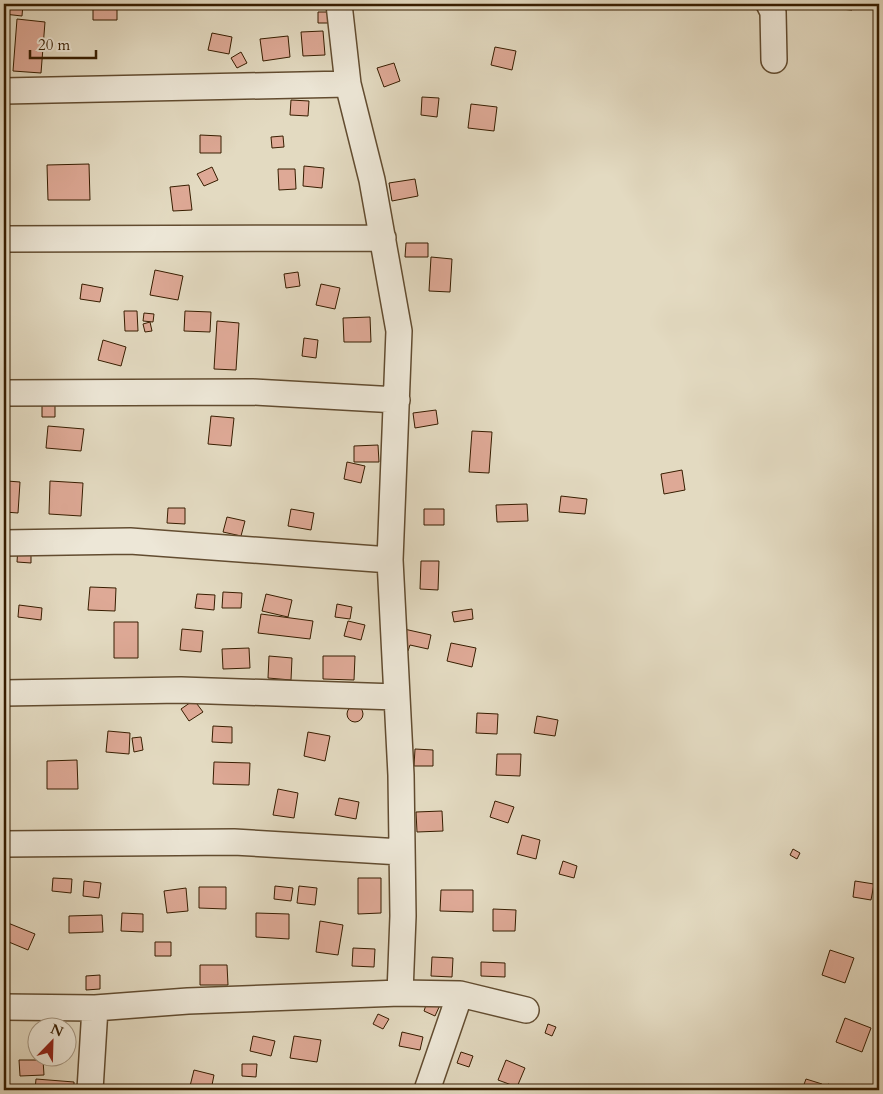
<svg xmlns="http://www.w3.org/2000/svg" width="883" height="1094" viewBox="0 0 883 1094" font-family="Cardo,serif">
<rect width="100%" height="100%" fill="#e3dac1"/>
<filter id="stains"><feTurbulence type="fractalNoise" baseFrequency=".004" numOctaves="4"/><feColorMatrix values="0 0 0 0 .2 0 0 0 0 .09 0 0 0 0 .02 0 0 0 .5 -.17"/></filter>
<radialGradient id="worn" r=".72"><stop offset=".6" stop-color="#630" stop-opacity="0"/><stop offset="1" stop-color="#630" stop-opacity=".3"/></radialGradient>
<path fill="#dea996" stroke="#371d00" d="M4,4H23L22,16L4,14Z
M93,4H117V20H93Z
M828,4H853L852,10L828,8Z
M318,12H329V23H318Z
M17,19L45,22L41,73L13,71Z
M323,31L325,55L303,56L301,32Z
M212,33L232,37L229,54L208,50Z
M288,36L290,57L263,61L260,39Z
M495,47L516,51L512,70L491,65Z
M241,52L247,63L237,68L231,58Z
M394,63L400,81L384,87L377,68Z
M422,97L439,98L437,117L421,115Z
M291,100L309,101L308,116L290,115Z
M471,104L497,107L494,131L468,128Z
M200,135L221,136V153H200Z
M283,136L284,147L272,148L271,137Z
M89,164L90,200H48L47,165Z
M304,166L324,168L322,188L303,186Z
M212,167L218,180L204,186L197,174Z
M278,169H295L296,189L279,190Z
M415,179L418,196L392,201L389,183Z
M189,185L192,210L173,211L170,187Z
M406,243H428V257H405Z
M431,257L452,259L450,292L429,291Z
M155,270L183,276L178,300L150,295Z
M298,272L300,286L286,288L284,274Z
M82,284L103,288L100,302L80,299Z
M321,284L340,288L335,309L316,305Z
M124,311H137L138,331H125Z
M185,311L211,312L210,332L184,331Z
M144,313L154,314L153,322L143,321Z
M370,317L371,342H344L343,318Z
M217,321L239,323L236,370L214,369Z
M150,322L152,331L145,332L143,324Z
M304,338L318,340L316,358L302,356Z
M103,340L126,347L121,366L98,360Z
M42,402H55V417H42Z
M436,410L438,424L415,428L413,413Z
M211,416L234,418L231,446L208,444Z
M48,426L84,429L81,451L46,448Z
M472,431L492,432L489,473L469,472Z
M378,445L379,462H354V446Z
M347,462L365,466L361,483L344,479Z
M682,470L685,490L664,494L661,474Z
M4,477H6L4,502Z
M7,481L20,482L18,513L5,512Z
M50,481L83,483L81,516L49,514Z
M561,496L587,499L585,514L559,512Z
M527,504L528,521L497,522L496,505Z
M168,508H185V524L167,523Z
M291,509L314,513L311,530L288,526Z
M424,509H444V525H424Z
M227,517L245,521L241,536L223,532Z
M18,547L31,548V563L17,562Z
M421,561H439L438,590L420,589Z
M90,587L116,588L115,611L88,610Z
M223,592L242,593L241,608H222Z
M197,594L215,595L214,610L195,608Z
M266,594L292,600L288,617L262,611Z
M337,604L352,607L350,619L335,617Z
M19,605L42,608L41,620L18,617Z
M472,609L473,619L454,622L452,612Z
M261,614L313,621L310,639L258,633Z
M348,621L365,625L361,640L344,636Z
M114,622H138V658H114Z
M182,629L203,631L201,652L180,650Z
M404,629L431,635L428,649L410,645L408,651L400,649Z
M451,643L476,648L472,667L447,661Z
M249,648L250,668L223,669L222,649Z
M269,656L292,658L291,680L268,678Z
M323,656H355L354,680L323,679Z
M194,700L203,712L189,721L181,709Z
M347 714a8 8 0 1 1 16 0a8 8 0 1 1-16 0Z
M477,713L498,714L497,734L476,733Z
M537,716L558,720L555,736L534,733Z
M213,726L232,727V743L212,742Z
M108,731L130,733L129,754L106,752Z
M308,732L330,736L325,761L304,756Z
M141,737L143,750L134,752L132,738Z
M415,749L433,750V766H414Z
M497,754H521L520,776L496,775Z
M77,760L78,789H47V761Z
M214,762L250,763L249,785L213,784Z
M278,789L298,793L294,818L273,815Z
M339,798L359,802L356,819L335,815Z
M495,801L514,807L508,823L490,817Z
M442,811L443,831L417,832L416,812Z
M522,835L540,840L536,859L517,854Z
M793,849L800,853L797,859L790,855Z
M563,861L577,866L574,878L559,874Z
M53,878L72,879L71,893L52,891Z
M358,878H381V913L358,914Z
M84,881L101,883L99,898L83,896Z
M855,881L874,884L871,900L853,897Z
M275,886L293,888L291,901L274,899Z
M299,886L317,888L315,905L297,903Z
M199,887H226V909L199,908Z
M186,888L188,911L167,913L164,891Z
M441,890H473V912L440,911Z
M493,909L516,910L515,931H493Z
M122,913L143,914V932L121,931Z
M256,913L289,914V939L256,937Z
M102,915L103,932L69,933V916Z
M320,921L343,925L338,955L316,952Z
M8,923L35,934L28,950L4,940Z
M155,942H171V956H155Z
M353,948L375,949L374,967L352,966Z
M830,950L854,958L845,983L822,975Z
M432,957L453,958L452,977L431,976Z
M481,962L505,963V977L481,976Z
M200,965H227L228,985H200Z
M100,975V989L86,990V976Z
M428,999L440,1005L435,1016L424,1011Z
M378,1014L389,1019L383,1029L373,1024Z
M845,1018L871,1028L862,1052L836,1042Z
M548,1024L556,1027L552,1036L545,1033Z
M402,1032L423,1037L420,1050L399,1046Z
M253,1036L275,1041L271,1056L250,1051Z
M294,1036L321,1040L317,1062L290,1058Z
M461,1052L473,1056L469,1067L457,1063Z
M19,1060H43L44,1075L20,1076Z
M506,1060L525,1068L517,1087L498,1080Z
M242,1064H257L256,1077L242,1076Z
M194,1070L214,1075L211,1090H189Z
M36,1079L74,1082V1090H35Z
M806,1079L822,1084L820,1090H802Z
M828,1084L844,1090H826Z"/>
<g fill="none" stroke-linecap="round" stroke-linejoin="round">
<defs>
<path id="minor" d="M339,4L348,84L372,180L399,331L390,560L401,775L403,916L400,993
M769,4L773,12L774,60
M4,91L348,84
M4,239L383,238
M4,393L253,392L397,400
M4,543L130,541L390,560
M4,693L181,690L397,697
M4,844L234,842L401,852
M4,1007L95,1008L188,1001L400,993L460,994L526,1010
M90,1090L95,1008
M427,1090L460,994"/>
</defs>
<use href="#minor" stroke="#624c30" stroke-width="28"/>
<use href="#minor" stroke="#ede7d7" stroke-width="25"/>
</g>
<rect width="883" height="1094" fill="none" stroke="#e3dac1" stroke-width="20"/>
<rect x="5" y="5" width="873" height="1084" fill="none" stroke="#371d00" stroke-width="2.5"/>
<rect x="10" y="10" width="863" height="1074" fill="none" stroke="#371d00"/>
<g transform="translate(52 1042) rotate(23)"><circle r="24" fill="#ede7d7" stroke="#a49681"/>
<path d="M0-4L9 19L0 12L-9 19Z" fill="#8f2418"/>
<text y="-8" font-size="14" font-weight="bold" text-anchor="middle" fill="#371d00">N</text>
</g>
<path d="M30 50v8h66v-8" fill="none" stroke="#371d00" stroke-width="2.5"/>
<text x="38" y="50" font-size="15" fill="#371d00" stroke="#ede7d7" stroke-width="4" paint-order="stroke">20 m</text>
<rect width="100%" height="100%" filter="url(#stains)"/>
<rect width="100%" height="100%" fill="url(#worn)"/>
</svg>
